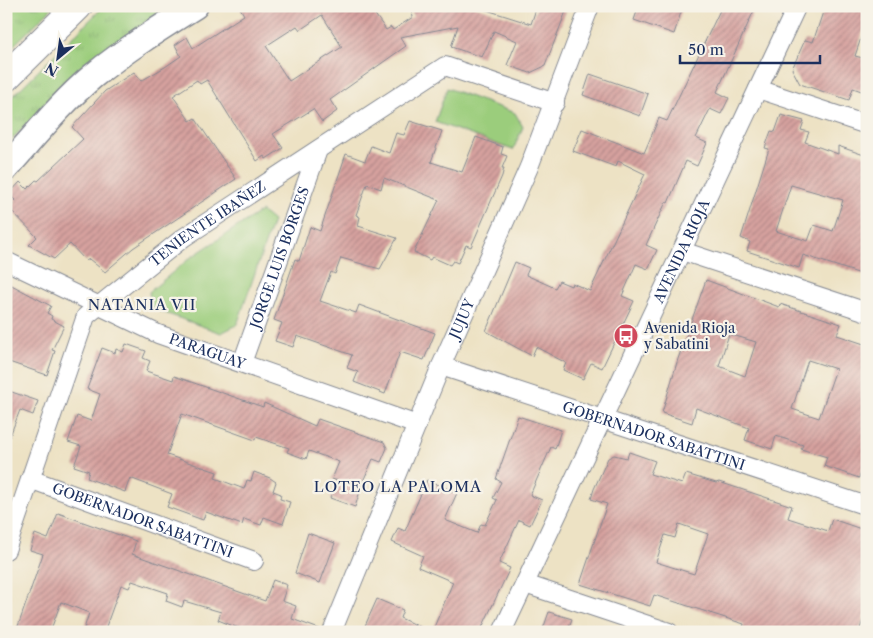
<svg xmlns="http://www.w3.org/2000/svg" width="873" height="638" viewBox="0 0 873 638" font-family="'Libre Caslon Text',serif">
<defs>
<pattern id="grass-tufts" width="24" height="20" patternUnits="userSpaceOnUse" patternTransform="scale(1.25)"><rect width="24" height="20" fill="#9bcd7c"/><path d="M3 7l-1-3M5 7V3M7 7l1-3M15 17l-1-3M17 17v-4M19 17l1-3" fill="none" stroke="#85b06e"/></pattern>
<pattern id="building-hatch" width="6" height="6" patternUnits="userSpaceOnUse" patternTransform="scale(1.25)"><rect width="6" height="6" fill="#d7a29f"/><path d="M-1 1l2-2M0 6l6-6M5 7l2-2" fill="none" stroke="#ae8485"/></pattern>
</defs>
<rect width="100%" height="100%" fill="#f7f3e8"/>
<filter id="ink" filterUnits="userSpaceOnUse"><feTurbulence type="fractalNoise" baseFrequency=".02" numOctaves="2"/><feDisplacementMap in="SourceGraphic" scale="10" xChannelSelector="R" yChannelSelector="G"/><feConvolveMatrix kernelMatrix="1 2 1 2 8 2 1 2 1" color-interpolation-filters="sRGB"/></filter>
<filter id="wash" filterUnits="userSpaceOnUse"><feTurbulence type="fractalNoise" baseFrequency=".0096" numOctaves="4" result="noise"/><feDisplacementMap in="SourceGraphic" scale="20" xChannelSelector="R" yChannelSelector="G"/><feGaussianBlur stdDeviation="1.12" result="paint"/><feColorMatrix in="noise" values="0 0 0 0 0 0 0 0 0 0 0 0 0 0 0 0 0 1.4 0 .05"/><feComposite in="paint" operator="in"/></filter>
<g filter="url(#wash)">
<rect width="100%" height="100%" fill="#ede2c4"/>
<path fill="url(#grass-tufts)" stroke="#5b7e6d" d="M6,6H54L6,53Z
M104,6H168L85,65L53,95L6,146V103Z"/>
<path fill="#9bcd7c" stroke="#5b7e6d" d="M447,88L515,113L523,127L513,150L435,122Z
M261,211L273,221L237,325L221,333L151,308L149,292L190,258Z"/>
<g id="blocks">
<path fill="url(#building-hatch)" fill-rule="evenodd" d="M239,6H369L386,30L391,27L393,30L413,17L411,9L426,6H474L531,24L537,6H568L545,66L530,73L507,65L517,41L494,31L482,57L451,47L458,26L400,37L406,46L330,100L337,111L322,122L313,109L273,134L283,148L266,159L264,156L257,161L207,80L200,84L197,80L173,96L190,121L195,118L236,179L133,248L105,272L89,259L86,261L70,244L54,259L29,245L37,237L9,208L16,201L9,194L20,182L27,189L36,180L38,181L83,139L72,127L105,91L134,72L141,81L165,67L181,56L175,45L187,37L193,48L244,15ZM322,15L342,47L289,81L266,46L297,26L300,30Z
M639,6H683L674,34L634,20Z
M722,6H756L717,92L729,98L721,114L710,109L696,138L707,143L701,157L697,166L686,161L668,203L666,202L658,219L646,245L657,250L648,269L636,264L622,296L634,301L602,368L591,363L583,379L563,370L566,363L536,347L532,356L486,331L515,262L529,268L526,275L555,288L559,281L571,286L572,283L590,291L645,174L618,161L616,167L573,151L582,129L644,153L659,118L667,121Z
M825,6H867V30L864,29L855,56L867,59V93L853,88L849,100L800,84L792,69L805,40L813,42Z
M590,74L648,94L640,116L583,95Z
M781,115L804,121L801,130L809,132L805,142L838,154V146L867,156V276L803,255L799,268L747,251L750,242L741,238L769,149L765,148L771,131L775,132ZM791,185L843,200L833,231L814,225L808,241L776,231Z
M410,121L442,131L431,162L462,172L476,137L503,147L501,154L507,156L502,168H504L502,176L471,247L466,245L458,263L453,261L450,265L432,257L430,260L414,252L439,200L384,178L381,189L367,184L356,215L360,217L358,226L397,238L380,269L341,258L335,274L331,272L320,301L356,313L359,305L435,333L424,360L400,352L385,394L354,382L358,372L347,368L352,355L297,336L293,347L275,341L282,323L274,320L295,259L299,261L310,227L320,231L346,154L365,161L371,146L389,153L396,133L404,135Z
M706,280L779,307L780,304L841,324L837,335L867,345V457L859,478L824,466L827,457L801,449L803,445L776,436L772,449L745,440L749,428L696,408L692,423L662,413L678,359ZM729,334L756,342L745,376L719,366ZM808,360L836,369L819,418L792,409Z
M6,282L51,306L47,313L52,316L51,319L64,326L52,350L55,351L47,375L6,361Z
M126,344L146,351L143,358L150,361L146,371L173,380L174,376L263,407L264,403L315,426L318,419L384,442L387,448L381,462L373,459L360,488H361L355,507L330,498L338,481L332,479L339,462L309,451L306,459L287,452L289,448L256,437L255,440L182,414L167,455L217,472L215,478L244,489L247,480L251,481L254,472L270,478L276,482L273,491L281,494L280,499L290,502L283,524L264,517L261,525L244,519L242,525L206,512L203,520L167,507L172,494L130,478L125,492L87,478L89,471L74,466L81,446L68,442L77,416L91,421L100,394L87,389L102,348L115,353L116,349L123,352Z
M6,390L38,401L33,415L20,410L8,441H6Z
M518,416L561,430L555,449L551,447L530,495L542,500L530,525L519,520L507,546L499,563L510,568L480,632H432L453,582L418,567L423,556L392,542L398,528L405,531L427,480L457,493L445,520L477,533L481,524L485,525L497,500L493,498L501,482L496,479Z
M629,452L655,461L650,474L682,484L686,474L716,483L719,482L792,506L788,518L816,527L828,531L832,519L867,531V609L859,632H742L744,624L654,595L650,606L580,584L607,504L591,499L594,489L608,458L614,455L627,458ZM679,524L708,534L694,574L656,562L665,535L675,538Z
M58,513L136,541L132,554L265,601L273,580L287,585L282,601L296,606L292,619L322,630V632H249L218,620L221,612L184,601L182,607L166,601L168,593L132,581L129,588L121,585L104,632H83L89,613L61,602L50,632H16L43,554L30,550L35,534L48,539Z
M308,533L335,543L320,583L295,573Z
M377,599L403,610L400,618L431,632H372L364,628Z
M549,612L572,619L567,632H542Z"/>
</g>
</g>
<g filter="url(#ink)">
<use href="#blocks" fill-opacity="0" stroke="#848891" stroke-width="1"/>
<g fill="none" stroke-linecap="round" stroke-linejoin="round">
<defs>
<g id="street">
<path d="M758,89L867,125"/>
<path d="M682,251L867,312"/>
<path id="s1" d="M6,261L158,334L417,425"/>
<path id="s2" d="M242,363L318,150"/>
<path id="s3" d="M441,366L867,506"/>
<path id="s4" d="M30,479L254,561"/>
<path id="s5" d="M6,550L86,316L183,238L445,66L555,103"/>
<path d="M525,584L669,632"/>
<path id="s6" d="M332,632L441,366L529,167L590,6"/>
<path id="s7" d="M502,632L797,6"/>
</g>
<path id="secondary" d="M6,168C34,137 61,103 93,76C125,50 160,28 195,6"/>
<path id="highway" d="M6,77L78,6"/>
</defs>
<use href="#street" stroke="#848891" stroke-width="20"/>
<use href="#secondary" stroke="#848891" stroke-width="28"/>
<use href="#highway" stroke="#848891" stroke-width="30"/>
<use href="#street" stroke="#fff" stroke-width="18"/>
<use href="#secondary" stroke="#fff" stroke-width="25"/>
<use href="#highway" stroke="#fff" stroke-width="28"/>
</g>
</g>
<defs>
<symbol id="bus-disc" viewBox="-11 -11 22 22"><circle r="9.5" fill="#d1495b" stroke="#f7f3e8"/><path d="M-5-6H5V4H4V6H2V4H-2V6H-4V4H-5ZM-3.5-4V0h7V-4ZM-3.5 1.2v1.5H-2V1.2ZM2 1.2v1.5H3.5V1.2Z" fill="#fff"/></symbol>
</defs>
<g fill-rule="evenodd">
<use href="#bus-disc" x="612" y="322" width="28" height="28"/>
</g>
<g text-anchor="middle" dominant-baseline="central" stroke-width="4.5" stroke-linejoin="round" paint-order="stroke">
<g font-size="14" fill="#1b2f5e" stroke="#f7f3e8">
<text stroke="none"><textPath href="#s5" startOffset="400">TENIENTE IBAÑEZ</textPath></text>
<text stroke="none"><textPath href="#s7" startOffset="421">AVENIDA RIOJA</textPath></text>
<text stroke="none"><textPath href="#s2" startOffset="112">JORGE LUIS BORGES</textPath></text>
<text stroke="none"><textPath href="#s6" startOffset="339">JUJUY</textPath></text>
<text stroke="none"><textPath href="#s1" startOffset="221">PARAGUAY</textPath></text>
<text stroke="none"><textPath href="#s3" startOffset="224">GOBERNADOR SABATTINI</textPath></text>
<text stroke="none"><textPath href="#s4" startOffset="120">GOBERNADOR SABATTINI</textPath></text>
</g>
<g font-size="14" fill="#1b2f5e" stroke="#f7f3e8" text-anchor="start">
<text x="644" y="328">Avenida Rioja<tspan x="644" dy="16">y Sabatini</tspan></text>
</g>
<g font-size="15" letter-spacing="1" fill="#1b2f5e" stroke="#f7f3e8">
<text x="142" y="304">NATANIA VII</text>
<text x="398" y="486">LOTEO LA PALOMA</text>
</g>
</g>
<rect width="873" height="638" fill="none" stroke="#f7f3e8" stroke-width="25"/>
<g transform="translate(58 58) rotate(209)" stroke="#f7f3e8" stroke-width="4" paint-order="stroke">
<path d="M0-4L9 19L0 12L-9 19Z" fill="#1b2f5e"/>
<text y="-8" font-size="14" font-weight="bold" text-anchor="middle" fill="#1b2f5e">N</text>
</g>
<path d="M680 55v8h140v-8" fill="none" stroke="#1b2f5e" stroke-width="2.5"/>
<text x="688" y="55" font-size="15" fill="#1b2f5e" stroke="#f7f3e8" stroke-width="4" paint-order="stroke">50 m</text>
</svg>
